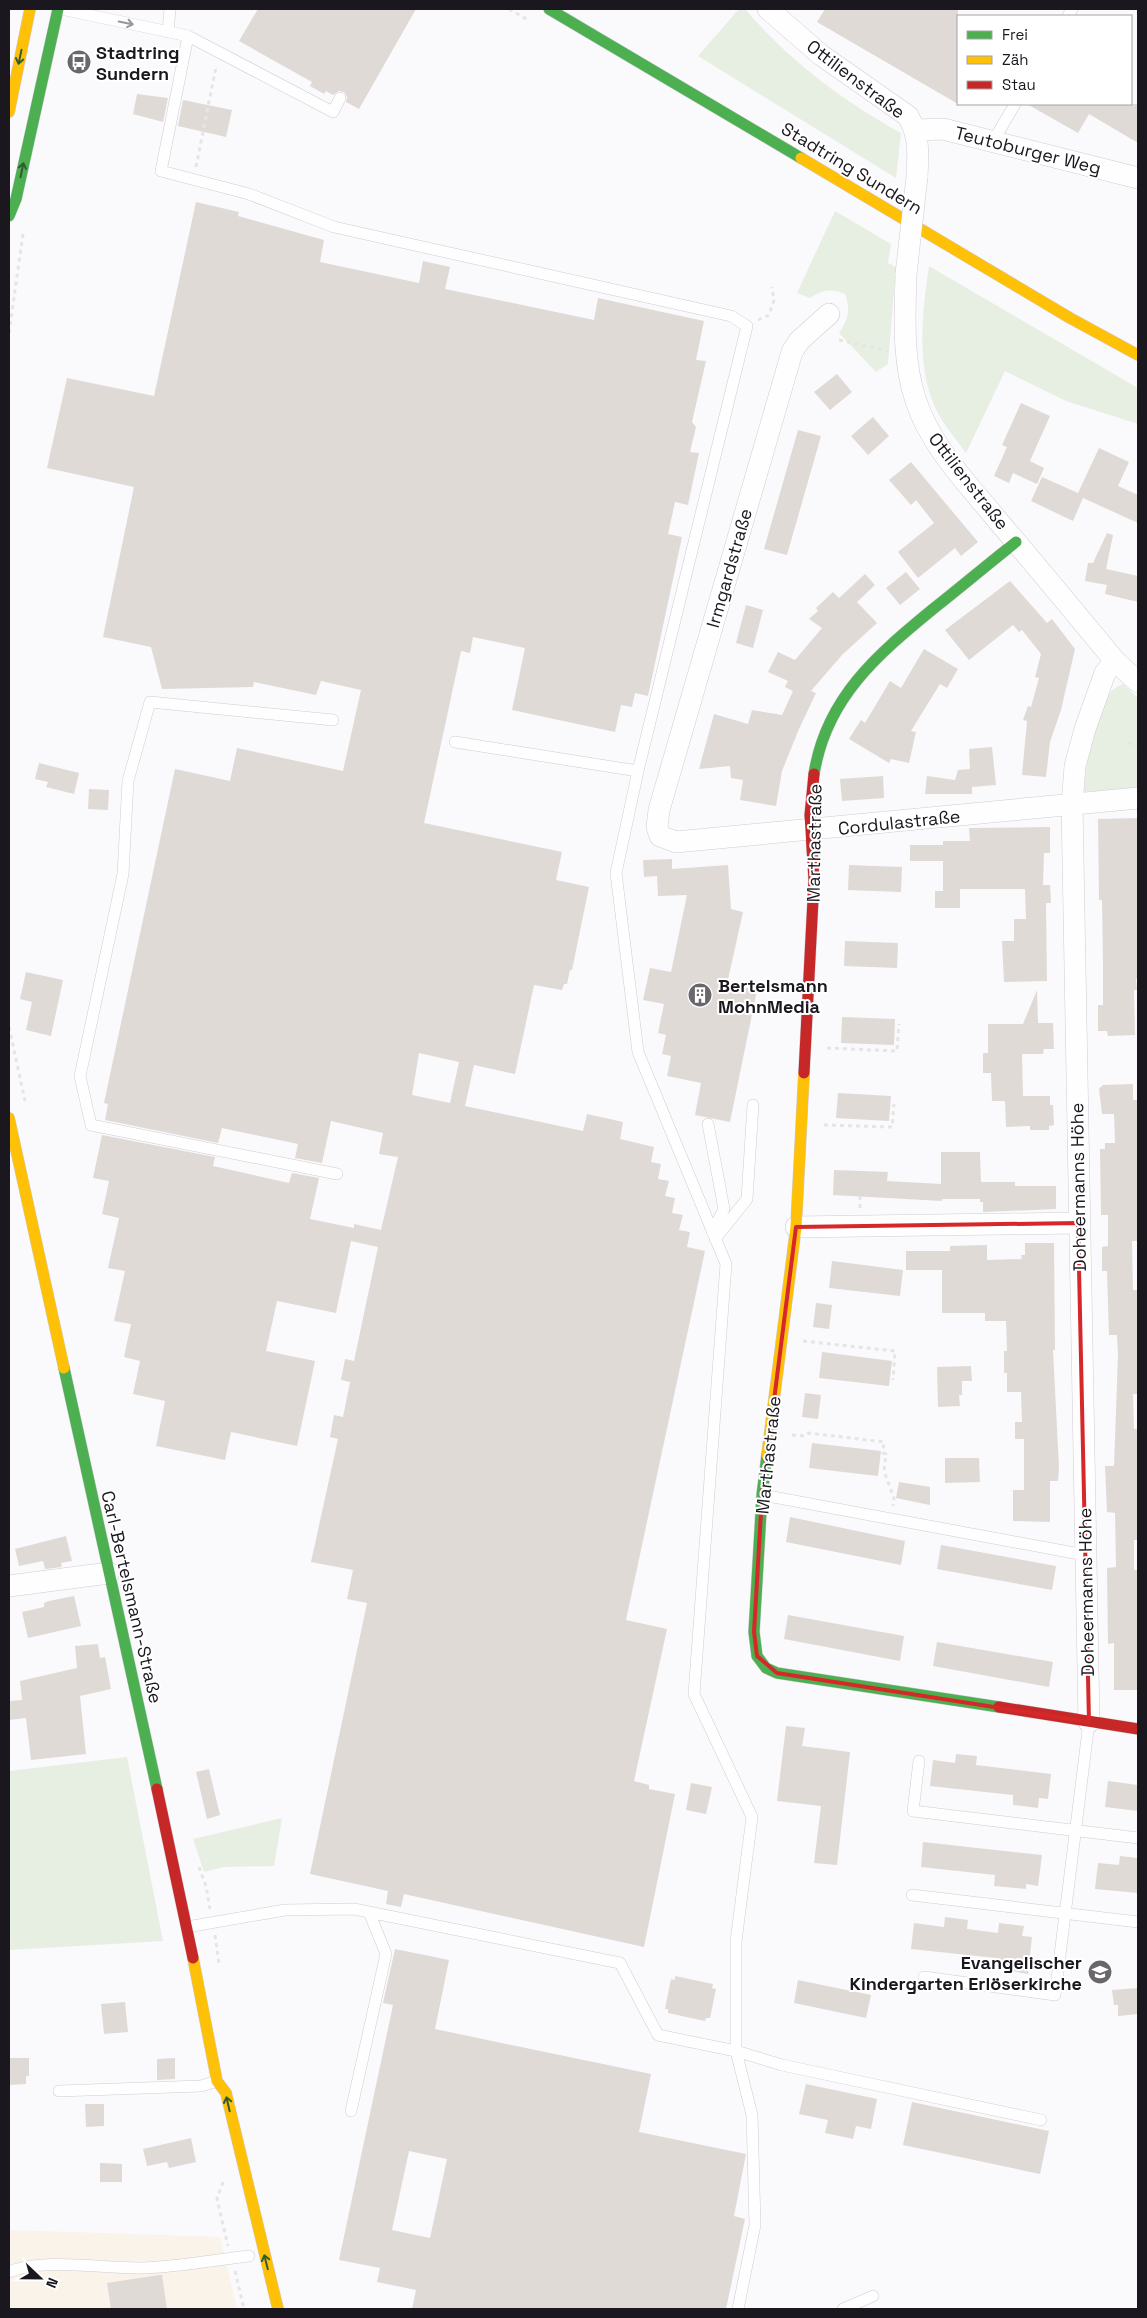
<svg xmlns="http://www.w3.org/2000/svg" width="1147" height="2318" viewBox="0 0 1147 2318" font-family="'Space Grotesk',sans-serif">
<rect width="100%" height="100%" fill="#faf9fc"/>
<path fill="#f9f3e9" d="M9,2230L220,2237L237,2309H9Z"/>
<path fill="#e7efe3" d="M739,9H745C787,59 843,101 901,133L896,178L698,56Z
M835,211L891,244L888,263L896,267L888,364L876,372L839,333C848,319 851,310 845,294C831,288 822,290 810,298L797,293Z
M929,266L1138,388V424L1066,401L1005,371L966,453C957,440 946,428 939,415C915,371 922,314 929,266Z
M1123,684L1138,698V788L1084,792C1086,764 1093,693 1123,684Z
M127,1757L163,1941L9,1950V1771Z
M282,1818L274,1866L224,1867L204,1872L193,1839Z"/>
<path fill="#e0dad7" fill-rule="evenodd" d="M258,9H416L359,109L346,102L347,97L344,92L339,91L333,95L326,91L324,94L310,86L312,82L239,41Z
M825,9H958V104L817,22Z
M137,94L168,98L163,122L133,114Z
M183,100L232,110L226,137L178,126Z
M1027,104H1138V143L1089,114L1078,133Z
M196,202L239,212L238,216L324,240L320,262L419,283L423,261L450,267L445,289L594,320L598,298L704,321L696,360L706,361L692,422L696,427L690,452L699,453L688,505L675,502L668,534L682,537L648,696L635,693L632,707L621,705L615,732L512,710L525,648L473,637L470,653L461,651L424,823L562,852L556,880L589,887L572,970H570L567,984H564L562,990L534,985L515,1074L474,1065L465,1106L583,1131L587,1114L623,1122L620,1139L654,1147L651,1162L661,1164L658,1179L669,1181L665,1196L675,1198L672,1213L683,1215L679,1230L690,1232L687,1247L705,1251L626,1620L667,1629L634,1781L649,1785V1789L675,1794L644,1947L404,1894L401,1907L386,1904L388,1891L310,1874L367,1603L347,1599L353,1570L311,1562L338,1439L330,1437L334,1415L343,1417L350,1382L341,1380L345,1359L354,1361L378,1247L351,1241L336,1313L277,1301L266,1351L315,1361L297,1446L231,1432L225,1460L156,1446L165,1401L133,1394L140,1361L124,1357L131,1324L114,1321L125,1271L108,1268L119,1218L102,1214L109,1181L93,1178L102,1135L215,1157L213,1166L289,1183L292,1173L319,1178L310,1219L354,1228V1224L381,1230L398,1157L379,1154L383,1133L331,1121L322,1163L295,1158L298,1144L222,1128L218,1143L105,1120L108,1104L104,1103L175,769L230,781L237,748L343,771L361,690L321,681L316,695L254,682L253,687L162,689L151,647L103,637L134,487L47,468L67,378L154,396ZM419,1053L459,1062L450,1103L412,1095Z
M837,374L852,392L830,410L814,392Z
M1021,403L1050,416L1030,461L1044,468L1037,484L1013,473L1009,483L994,476L1007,447L1002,445Z
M873,417L889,436L868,455L851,436Z
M798,430L821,436L787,555L764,549Z
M1099,448L1129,462L1118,486L1138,495V523L1083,498L1073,521L1031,501L1042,477L1078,493Z
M911,462L978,542L961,556L955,548L918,578L898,552L934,523L916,500L911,505L889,480Z
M1107,533L1113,535L1106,569L1138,576V602L1105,594L1107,585L1085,581L1088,563H1093Z
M906,572L920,589L900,605L886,588Z
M865,574L875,585L857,602L877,623L842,655L811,691L816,693L799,729L782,771L776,806L740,800L743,780L731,778L730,766L699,769L714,714L748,724L752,710L782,715L793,691L785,687L788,681L768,672L778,652L795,660L822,628L809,619L818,611L816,608L833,592L839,598Z
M1010,581L1047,623L1052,619L1075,649L1061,710L1050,742L1046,777L1022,775L1027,721L1023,720L1028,706L1031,707L1039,678L1035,677L1041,654L1022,630L1019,632L1013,625L969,660L945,630Z
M746,605L763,610L753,648L736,643Z
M924,649L958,669L947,688L940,684L911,731L916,732L909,763L891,759L889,763L849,739L861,720L865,723L890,681L901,688Z
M992,747L996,785L972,787V794H925L927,776L955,780L958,770L970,769L969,749Z
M39,763L79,773L74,794L46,787L48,782L35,779Z
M883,776L884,798L842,801L840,779Z
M89,789L109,790L108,810L88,809Z
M1138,818V979H1136L1137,990H1134L1135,1035L1108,1036L1107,1031H1098V1005H1103V965L1102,900H1099L1098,819Z
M1050,827V853H1044L1043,885H1050L1051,903H1046L1047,981L1004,982L1002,941H1014V919H1026L1025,889H960V908H935V891H943V861H910V845H943V841H970L969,828Z
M672,859V869L728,865L731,909L743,912L727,984L757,990L730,1122L695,1115L701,1083L667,1076L671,1056L662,1054L666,1035L658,1033L664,1004L643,1000L650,968L671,972L687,895L658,896L657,876L644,877L643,860Z
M849,865L902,867L901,892L848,890Z
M845,941L898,943L897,968L844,966Z
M26,972L63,980L51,1036L26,1030L32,1002L20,999Z
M1037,990L1038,1023H1053L1054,1049H1044L1043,1054H1022L1023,1096H1050V1105H1053L1054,1125L1049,1126V1130H1030V1126L1006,1127L1005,1101H992L991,1073H983V1053H988V1024H1023Z
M842,1017L895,1019L894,1045L841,1043Z
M1133,1084V1100H1138V1241H1132L1133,1290H1138V1394H1133L1134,1429H1138V1540H1134V1570H1138V1690H1114V1643L1108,1644L1107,1568L1116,1567L1115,1513L1107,1512L1105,1466H1114L1118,1355L1117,1335H1109L1107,1271H1102V1247L1108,1246V1215H1101L1100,1149H1105V1143H1115L1114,1114H1102L1099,1089L1103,1085Z
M838,1093L891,1096L889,1121L836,1118Z
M941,1152H980L981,1182H1015V1186H1056V1209L983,1212V1202H980V1199H942V1201L833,1195L834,1170L888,1172L887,1181L941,1184Z
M1025,1243H1054L1055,1350H1053L1059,1468L1058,1481H1050V1522L1013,1521V1490H1024V1439H1015V1422H1022L1021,1392H1007V1373H1004V1351H1007L1006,1321H985V1313H942V1270H906V1251H950V1246L987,1245V1260L1022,1259L1021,1255H1025Z
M832,1261L903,1270L900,1296L829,1288Z
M816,1303L832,1305L829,1329L813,1327Z
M822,1352L892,1361L889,1386L819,1378Z
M971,1366L972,1381H962V1395H959L960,1406L938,1407L937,1367Z
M805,1393L821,1395L818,1419L802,1417Z
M812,1443L881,1451L878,1476L809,1468Z
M945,1458H979L980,1482L945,1483Z
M899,1482L930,1487V1505L896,1498Z
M790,1517L905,1541L901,1565L786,1542Z
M66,1536L72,1561L61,1563L62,1567L45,1569L43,1561L19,1566L15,1549Z
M941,1545L1056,1566L1052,1590L937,1569Z
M74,1596L81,1626L28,1638L22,1612L44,1607V1603L49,1601Z
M788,1615L904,1636L900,1661L784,1639Z
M937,1642L1053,1662L1049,1687L933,1666Z
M98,1644L100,1658L105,1657L111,1689L80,1696L86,1754L31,1760L26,1718L9,1720V1701L22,1700L20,1681L77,1668L75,1646Z
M786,1726L805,1728L802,1746L850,1752L837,1865L814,1863L821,1806L777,1801Z
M956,1754L977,1756L976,1765L1051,1774L1048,1799L1039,1798L1038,1808L1013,1805V1795L930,1786L933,1760L955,1763Z
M209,1769L220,1815L207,1819L196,1772Z
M1108,1781L1138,1785V1811L1105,1807Z
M691,1783L712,1787L706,1814L686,1810Z
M923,1842L1042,1855L1038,1886L1026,1884V1889L994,1886L995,1875L921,1867Z
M1120,1856L1138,1858V1893L1095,1889L1098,1863L1119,1865Z
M945,1917L968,1920L967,1929L998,1933L999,1923L1024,1926L1022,1936L1032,1937L1028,1974L994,1968L996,1958L911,1949L914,1923L944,1927Z
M395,1949L449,1960L435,2029L651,2074L639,2132L746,2154L734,2216L745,2219L726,2309H412L416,2290L377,2282L380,2268L339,2260L393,2005L383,2003ZM409,2151L447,2159L430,2238L392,2230Z
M675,1976L713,1984L712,1988L716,1989L710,2018H706L705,2021L668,2013V2009H665L671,1979L675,1980Z
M798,1980L871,1995L866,2018L794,2003Z
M1138,1988V2014L1118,2016V2005H1114L1112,1990Z
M125,2002L128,2032L104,2034L101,2004Z
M9,2058H29V2076H26V2084L9,2085Z
M175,2058V2079L157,2080V2059Z
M806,2084L877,2099L871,2129L856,2126L853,2139L825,2133L828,2120L799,2114Z
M912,2102L1049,2131L1040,2174L903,2145Z
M85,2104H104V2126L86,2127Z
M191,2138L196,2162L169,2168L167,2162L147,2166L143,2149Z
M100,2163L122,2164V2182H100Z
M159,2275H162L167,2309H111L107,2283Z"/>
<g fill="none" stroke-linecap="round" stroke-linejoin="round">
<defs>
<path id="lane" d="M61,9L188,36L333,112L340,98
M1068,16L1072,9
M168,32L170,9
M188,36L161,171L249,194L334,227L731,316L747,326L638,771L616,873L638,1052L726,1264L694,1694L752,1817L736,1941V2051L752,2115L755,2225L738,2309
M996,142L998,133L1015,104
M333,720L150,702L128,781L123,874L80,1076L91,1125L337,1174
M455,742L638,771
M708,1124L724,1209L712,1232
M715,1239L747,1199L753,1105
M762,1495L1085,1555
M919,1761L913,1811L1138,1838
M912,1895L1138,1922
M187,1927L285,1910L354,1909L620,1963L658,2035L736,2051L782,2065L1041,2120
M924,1977L1055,1995L1089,1722
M59,2091L201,2086L217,2081
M351,2111L386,1954L369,1912
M9,2272C44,2257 103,2269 142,2268C178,2267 214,2260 249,2256
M843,2309L873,2296"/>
<path id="street" d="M768,9L821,55L908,116C920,137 918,153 917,177
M916,130L943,129L1138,178
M906,274C905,316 902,360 916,401C931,447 969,485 999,522C1038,568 1077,615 1115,661L1138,682
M829,314L799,341L792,352L659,810L657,827L660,836L676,842L1138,798
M796,1227L1078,1223
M9,1586L109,1573
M1089,1722L1072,805L1075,766L1085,729L1105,673L1115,661"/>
<path id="fast" d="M549,9L801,158
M9,216L16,199L58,9
M814,774C826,698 877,655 933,609C961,587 988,564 1016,542
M64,1368L157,1789
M767,1455L762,1495L754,1632L757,1656L766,1668L777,1673L999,1707"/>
<path id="slow" d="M9,112L30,9
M801,158L1070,318L1138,355
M9,1118L64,1368
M767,1455L796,1227L804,1073
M193,1958L217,2081L226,2093L278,2309"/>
<path id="jam" d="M804,1073L814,880L810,815L814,774
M999,1707L1138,1729
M157,1789L193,1958"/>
</defs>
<use href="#lane" stroke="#cfccd3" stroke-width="12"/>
<use href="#street" stroke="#cfccd3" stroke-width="22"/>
<use href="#fast" stroke="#cfccd3" stroke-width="12"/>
<use href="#slow" stroke="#cfccd3" stroke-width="12"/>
<use href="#jam" stroke="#cfccd3" stroke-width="12"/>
<path stroke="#e6e5e6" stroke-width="3" stroke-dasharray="4 4" stroke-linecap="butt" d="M509,9L530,21
M196,167L216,67
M758,320L769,315L774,300L772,287
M9,333L23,234
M839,340L888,351
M1128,742L1138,747
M9,1027L25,1101
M827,1048L897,1051L899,1024
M824,1125L892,1127L894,1104
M860,1208V1196
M803,1341L895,1351L893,1380
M792,1435L805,1436L809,1433L884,1442L883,1453L886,1454L884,1471L894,1498L893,1506
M199,1867L206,1886L210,1909
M215,1935L219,1964
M223,2182L217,2199L228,2246
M235,2271L244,2309"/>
<use href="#lane" stroke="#fefeff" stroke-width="11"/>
<use href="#street" stroke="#fefeff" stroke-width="21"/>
<use href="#fast" stroke="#4caf50" stroke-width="11"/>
<use href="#slow" stroke="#ffc107" stroke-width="11"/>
<use href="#jam" stroke="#c62828" stroke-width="11"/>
<defs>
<path id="street-bridge" d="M906,274L917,177"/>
</defs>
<use href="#street-bridge" stroke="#cfccd3" stroke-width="22" stroke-linecap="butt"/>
<use href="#street-bridge" stroke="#fefeff" stroke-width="21"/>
</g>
<defs><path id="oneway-shaft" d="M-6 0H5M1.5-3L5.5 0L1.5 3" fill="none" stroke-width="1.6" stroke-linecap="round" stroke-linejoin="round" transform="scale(1.25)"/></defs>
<use stroke="#98969a" href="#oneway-shaft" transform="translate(126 23) rotate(12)"/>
<g stroke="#315b35">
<use href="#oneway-shaft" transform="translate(20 57) rotate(102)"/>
<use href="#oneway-shaft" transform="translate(22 170) rotate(-78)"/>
<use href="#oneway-shaft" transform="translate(228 2104) rotate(-103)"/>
<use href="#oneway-shaft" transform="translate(266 2262) rotate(-104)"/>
</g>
<path fill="none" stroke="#d62828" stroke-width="4" stroke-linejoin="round" d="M1078,1223L1089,1722L777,1673L757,1656L754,1632L762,1495L796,1227Z"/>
<defs>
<symbol id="bus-disc" viewBox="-11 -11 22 22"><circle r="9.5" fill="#69666c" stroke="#fff"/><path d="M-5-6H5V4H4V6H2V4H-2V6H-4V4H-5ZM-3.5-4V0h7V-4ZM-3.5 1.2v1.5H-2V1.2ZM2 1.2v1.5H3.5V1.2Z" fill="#fff"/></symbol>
<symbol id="building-disc" viewBox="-11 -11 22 22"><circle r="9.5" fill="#69666c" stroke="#fff"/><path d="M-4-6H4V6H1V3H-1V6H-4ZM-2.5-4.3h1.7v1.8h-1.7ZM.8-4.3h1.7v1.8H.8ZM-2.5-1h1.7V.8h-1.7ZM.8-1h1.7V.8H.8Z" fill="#fff"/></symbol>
<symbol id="school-disc" viewBox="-11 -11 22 22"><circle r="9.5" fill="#69666c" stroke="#fff"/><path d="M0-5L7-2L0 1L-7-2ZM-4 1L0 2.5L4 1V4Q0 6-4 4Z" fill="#fff"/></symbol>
</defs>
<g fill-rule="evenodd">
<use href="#bus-disc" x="65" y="48" width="28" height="28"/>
<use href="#building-disc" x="686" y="981" width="28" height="28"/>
<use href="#school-disc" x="1086" y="1958" width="28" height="28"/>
</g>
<g text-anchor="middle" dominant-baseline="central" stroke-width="4" stroke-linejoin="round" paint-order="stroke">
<g font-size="18" font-weight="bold" fill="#1b171f" stroke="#fff" text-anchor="start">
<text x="96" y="52">Stadtring<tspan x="96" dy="21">Sundern</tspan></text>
<text x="718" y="985">Bertelsmann<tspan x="718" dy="21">MohnMedia</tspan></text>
<text x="1082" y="1962" text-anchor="end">Evangelischer<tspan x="1082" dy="21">Kindergarten Erlöserkirche</tspan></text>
</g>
<g font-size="18" fill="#1b171f" stroke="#fff">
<text transform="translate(856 79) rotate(37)">Ottilienstraße</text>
<text transform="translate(1028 150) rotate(14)">Teutoburger Weg</text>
<text transform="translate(852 168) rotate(31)">Stadtring Sundern</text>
<text transform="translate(969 481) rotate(52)">Ottilienstraße</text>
<text transform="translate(729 568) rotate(-74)">Irmgardstraße</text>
<text transform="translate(899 822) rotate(-6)">Cordulastraße</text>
<text transform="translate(814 843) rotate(-89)">Marthastraße</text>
<text transform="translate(1078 1187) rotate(-91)">Doheermanns Höhe</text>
<text transform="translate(768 1455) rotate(-84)">Marthastraße</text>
<text transform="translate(1086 1592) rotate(-91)">Doheermanns Höhe</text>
<text transform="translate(132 1597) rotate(77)">Carl-Bertelsmann-Straße</text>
</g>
</g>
<rect width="1147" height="2318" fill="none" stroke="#1b171f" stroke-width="20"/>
<rect x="957" y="15" width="175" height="90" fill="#ffffff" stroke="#a4a2a5"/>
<rect x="967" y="31" width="25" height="8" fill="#4caf50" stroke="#a4a2a5"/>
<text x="1002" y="40" font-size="15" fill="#1b171f">Frei</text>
<rect x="967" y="56" width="25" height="8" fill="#ffc107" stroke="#a4a2a5"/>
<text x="1002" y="65" font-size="15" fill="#1b171f">Zäh</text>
<rect x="967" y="81" width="25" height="8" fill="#c62828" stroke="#a4a2a5"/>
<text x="1002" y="90" font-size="15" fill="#1b171f">Stau</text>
<g transform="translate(40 2278) rotate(112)" stroke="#ffffff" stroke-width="4" paint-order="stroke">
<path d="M0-4L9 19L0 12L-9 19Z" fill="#1b171f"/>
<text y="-8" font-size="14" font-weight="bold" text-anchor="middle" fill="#1b171f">N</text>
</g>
</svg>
